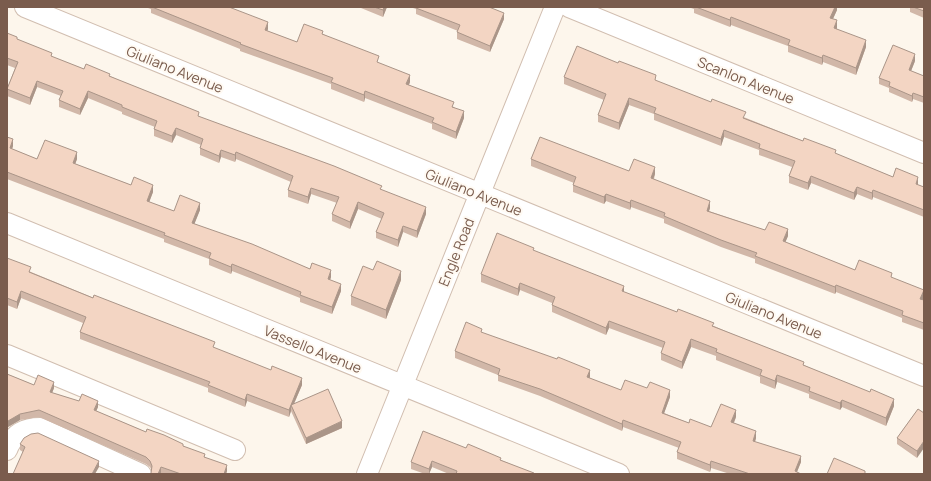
<svg xmlns="http://www.w3.org/2000/svg" width="931" height="481" viewBox="0 0 931 481" font-family="Manrope,sans-serif">
<rect width="100%" height="100%" fill="#fdf6ec"/>
<g fill="none" stroke-linecap="round" stroke-linejoin="round">
<defs>
<path id="minor" d="M25,7L924,376
M569,7L924,153
M7,223L619,474
M7,355L235,450
M7,450C13,434 23,428 40,428L141,474
M367,474L555,7"/>
</defs>
<use href="#minor" stroke="#d1beb0" stroke-width="22"/>
<use href="#minor" stroke="#fff" stroke-width="20"/>
</g>
<path fill="#d1b7a8" d="M145,7H230L268,29L267,31L297,42L323,34L379,63L410,82L409,85L454,107L464,118L456,139L432,129V124L365,98L364,102L331,89V84L240,51V49L151,13V9Z
M361,7H387L383,17L361,8Z
M410,7H489L504,19L490,52L457,39V32L458,31L416,14V9Z
M688,7H837V10L833,19L837,28V29L866,47L856,75L823,62L822,65L788,52V46L731,25L730,27L694,13V9Z
M910,7H924V18L910,12Z
M7,33L17,39L52,57L84,69L110,76L199,117L382,190L426,214L417,238L403,232L398,247L376,238V232L382,219L358,209L350,229L332,221V214L337,203L311,194L308,204L288,197V190L291,182L236,159L235,162L221,157L219,163L200,155V148L201,145L176,135L172,143L154,136V129L155,127L122,114V112L88,98L80,115L59,107V100L61,96L37,87L30,105L7,96V89L15,68L7,65Z
M915,61L911,71L924,76V103L913,99L912,102L889,92V88L879,84V78Z
M564,77L656,81L746,118L893,177L918,184V185L924,187V217L873,197L872,200L857,194L854,200L811,183L808,190L789,183V176L792,167L759,155V150L724,137L721,146L654,120V114L629,105L619,130L598,122V115L604,100L564,84Z
M7,137L13,146L12,149L37,159H77L75,164L131,185L153,192L149,202L174,211L200,210L194,224L331,277L330,280L341,291L332,314L300,302V298L232,271L231,274L209,265V259L164,242V239L7,179Z
M531,159L655,174L654,179L710,208L709,211L765,230L788,236L785,242L855,270L892,278L924,297L923,299L924,300V330L902,322V318L836,292L835,294L755,263V259L721,247L664,223V219L631,207L630,210L606,201L604,204L573,192V185L574,183L531,166Z
M534,251L624,292L714,326L804,365L894,406L886,426L842,407L840,410L809,398V394L777,382L775,389L760,383V377L716,360V356L691,347L682,369L661,360V353L663,348L609,328L606,335L552,312V303L520,290L518,296L481,282V274Z
M7,258L31,272L215,348L302,385L294,404L342,428L306,444L291,411L289,417L247,401L245,407L208,392V388L80,339V332L83,323L21,298L17,309L7,305Z
M401,280L386,319L351,305V296Z
M482,333L590,377L589,378L621,390L670,397L664,413L689,423L711,427L736,417L734,423L756,438L755,442L801,462L797,472L801,474H730L711,468L710,472L677,459V452L679,448L623,427L622,431L540,396L498,381V375L455,358V351Z
M7,374L34,385L54,388L52,393L98,407L96,411L146,432L183,446L205,457L227,471L226,474H164L161,473H151L152,471L150,467L146,464L39,417L20,420L8,427L7,429Z
M918,409L917,458L897,444V438Z
M20,444L99,467L23,452L20,450Z
M466,448L501,460L534,474H449L432,467L429,474H425L411,469V462Z"/>
<path fill="#aa9588" d="M384,7H387L383,17V10Z
M835,7H837V10L830,25V18Z
M504,13V19L490,52V46Z
M731,17V25L730,27V20Z
M837,20V28L834,35V28Z
M268,22V29L265,37V30Z
M866,40V47L856,75V68Z
M915,54V61L909,76V70Z
M823,55V62L822,65V58Z
M410,75V82L406,91V84Z
M37,81V87L30,105V98Z
M88,91V98L80,115V109Z
M365,91V98L364,102V95Z
M913,93V99L912,102V96Z
M629,98V105L619,130V123Z
M464,111V118L456,139V132Z
M176,128V135L172,143V136Z
M724,130V137L721,146V139Z
M13,139V146L10,155V148Z
M221,150V157L219,163V156Z
M77,152V159L73,170V163Z
M236,152V159L235,162V155Z
M655,167V174L651,185V178Z
M811,176V183L808,190V183Z
M918,177V184L916,191V184Z
M153,185V192L147,208V201Z
M857,187V194L854,200V193Z
M311,188V194L308,204V197Z
M873,190V197L872,200V193Z
M606,194V201L604,204V197Z
M631,200V207L630,210V203Z
M710,201V208L707,217V211Z
M358,202V209L350,229V222Z
M200,203V210L192,230V223Z
M426,207V214L417,238V231Z
M403,226V232L398,247V240Z
M788,229V236L783,248V241Z
M232,264V271L231,274V267Z
M331,270V277L328,286V279Z
M401,271V280L386,319V310Z
M520,283V290L518,296V289Z
M341,284V291L332,314V307Z
M836,285V292L835,294V287Z
M624,286V293L622,291Z
M924,290V297L920,305V299Z
M21,291V298L17,309V302Z
M609,321V328L606,335V328Z
M691,339V347L682,369V362Z
M590,370V377L587,384V377Z
M777,375V382L775,389V381Z
M302,378V385L292,408L291,405V411L289,417V410Z
M54,382V388L50,398V392Z
M670,390V397L662,419V413Z
M247,394V401L245,407V400Z
M894,399V406L886,426V418Z
M842,400V407L840,410V403Z
M98,401V407L94,416V410Z
M736,410V417L731,429V422Z
M20,414V420L8,427L7,429V423L8,421Z
M623,420V427L622,431V424Z
M342,421V428L306,444V438Z
M756,431V438L753,448V441Z
M924,441V448L917,458V451Z
M801,456V462L796,474L795,471Z
M99,461V467L95,474H92Z
M432,461V467L429,474V469Z
M711,461V468L710,472V465Z
M227,465V471L226,474H224Z
M161,467V473L160,474H158Z"/>
<path fill="#f3d5c3" stroke="#aa9588" d="M152,7H229L268,22L265,30L297,42L304,24L323,31L322,34L379,56L377,62L410,75L406,84L454,102L452,107L464,111L456,132L432,122L434,118L365,91L364,95L331,82L333,78L240,44L241,43Z
M374,7H384L383,10Z
M416,7H489L504,13L490,46L457,32L460,25L416,8Z
M696,7H835L830,18L837,20L834,28L866,40L856,68L823,55L822,58L788,45L790,40L731,17L730,20Z
M913,7H924V11Z
M7,33L17,37V39L52,53L51,56L84,69L86,64L110,74L109,76L199,112L198,116L334,166L382,186L380,189L426,207L417,231L403,226L398,240L376,232L384,213L358,202L350,222L332,214L339,197L311,188L308,197L288,190L293,176L236,152L235,155L221,150L219,156L200,148L203,139L176,128L172,136L154,129L157,121L122,107V105L88,91L80,109L59,100L63,91L37,81L30,98L7,89L18,62L7,58Z
M893,45L915,54L909,70L924,76V97L913,93L912,96L889,86L890,82L879,78Z
M577,46L618,63L619,61L656,75L655,80L711,102L712,99L746,112L743,118L803,141L804,138L836,150L835,153L893,177L896,168L918,177L916,184L924,187V210L873,190L872,193L857,187L854,193L811,176L808,183L789,176L795,161L759,148L760,144L724,130L721,139L654,113L656,108L629,98L619,123L598,115L606,94L564,77Z
M7,137L13,139L10,148L37,159L45,140L77,152L73,163L131,185L134,177L153,185L147,201L174,211L180,195L200,203L192,223L252,244L310,269L312,263L331,270L328,279L341,284L332,307L300,295L301,292L232,264L231,267L209,258L211,253L164,235L165,233L7,172Z
M540,137L629,171L634,159L655,167L651,178L710,201L707,211L765,230L769,222L788,229L783,241L855,270L859,260L892,273L891,277L924,290L920,299L924,300V323L902,315L903,311L836,285L835,287L755,256L757,253L721,240L664,216L665,213L631,200L630,203L606,194L604,197L573,185L576,177L531,159Z
M497,233L534,248L533,250L624,286L622,291L677,312L678,309L714,323L712,326L804,362L803,365L870,392L871,389L894,399L886,418L842,400L840,403L809,391L810,387L777,375L775,381L760,375L762,370L716,352L717,349L691,339L682,362L661,353L665,342L609,321L606,328L552,305L555,297L520,283L518,289L481,274Z
M7,258L31,267L29,272L93,298L94,295L215,342L213,347L271,370L272,366L302,378L289,410L247,394L245,400L208,385L210,382L80,332L86,317L21,291L17,302L7,298Z
M377,261L401,271L386,310L351,296L363,266L373,270Z
M466,322L482,329L481,332L557,359L558,357L590,370L587,377L621,390L625,380L647,388L650,382L670,390L662,413L689,423L690,419L711,427L721,404L736,410L731,422L756,431L753,441L801,456L795,471L801,474H750L711,461L710,465L677,452L681,442L623,420L622,424L540,389L498,375L500,369L455,351Z
M7,374L34,385L38,375L54,382L50,392L79,401L82,394L98,401L94,410L146,432L147,429L164,435L183,444V446L205,454L204,457L227,465L224,474H181L161,467L158,474H150L151,473L152,466L150,461L146,457L39,410L20,414L8,421L7,423Z
M328,389L342,421L306,438L291,405Z
M918,409L924,413V441L917,451L897,438Z
M423,431L466,448L468,444L501,458L500,460L534,473V474H456L457,471L432,461L429,469L411,462Z
M38,433L99,461L92,474H13L25,447L20,444L24,438L31,434Z
M834,458L865,471V474H827Z"/>
<g text-anchor="middle" dominant-baseline="central" stroke-width="4" stroke-linejoin="round" paint-order="stroke">
<g font-size="14" fill="#7a5c4d" stroke="#fffaf3">
<text transform="translate(175 69) rotate(22)">Giuliano Avenue</text>
<text transform="translate(746 80) rotate(22)">Scanlon Avenue</text>
<text transform="translate(474 192) rotate(22)">Giuliano Avenue</text>
<text transform="translate(456 252) rotate(-68)">Engle Road</text>
<text transform="translate(774 315) rotate(22)">Giuliano Avenue</text>
<text transform="translate(313 349) rotate(22)">Vassello Avenue</text>
</g>
</g>
<rect width="931" height="481" fill="none" stroke="#7a5c4d" stroke-width="16"/>
</svg>
